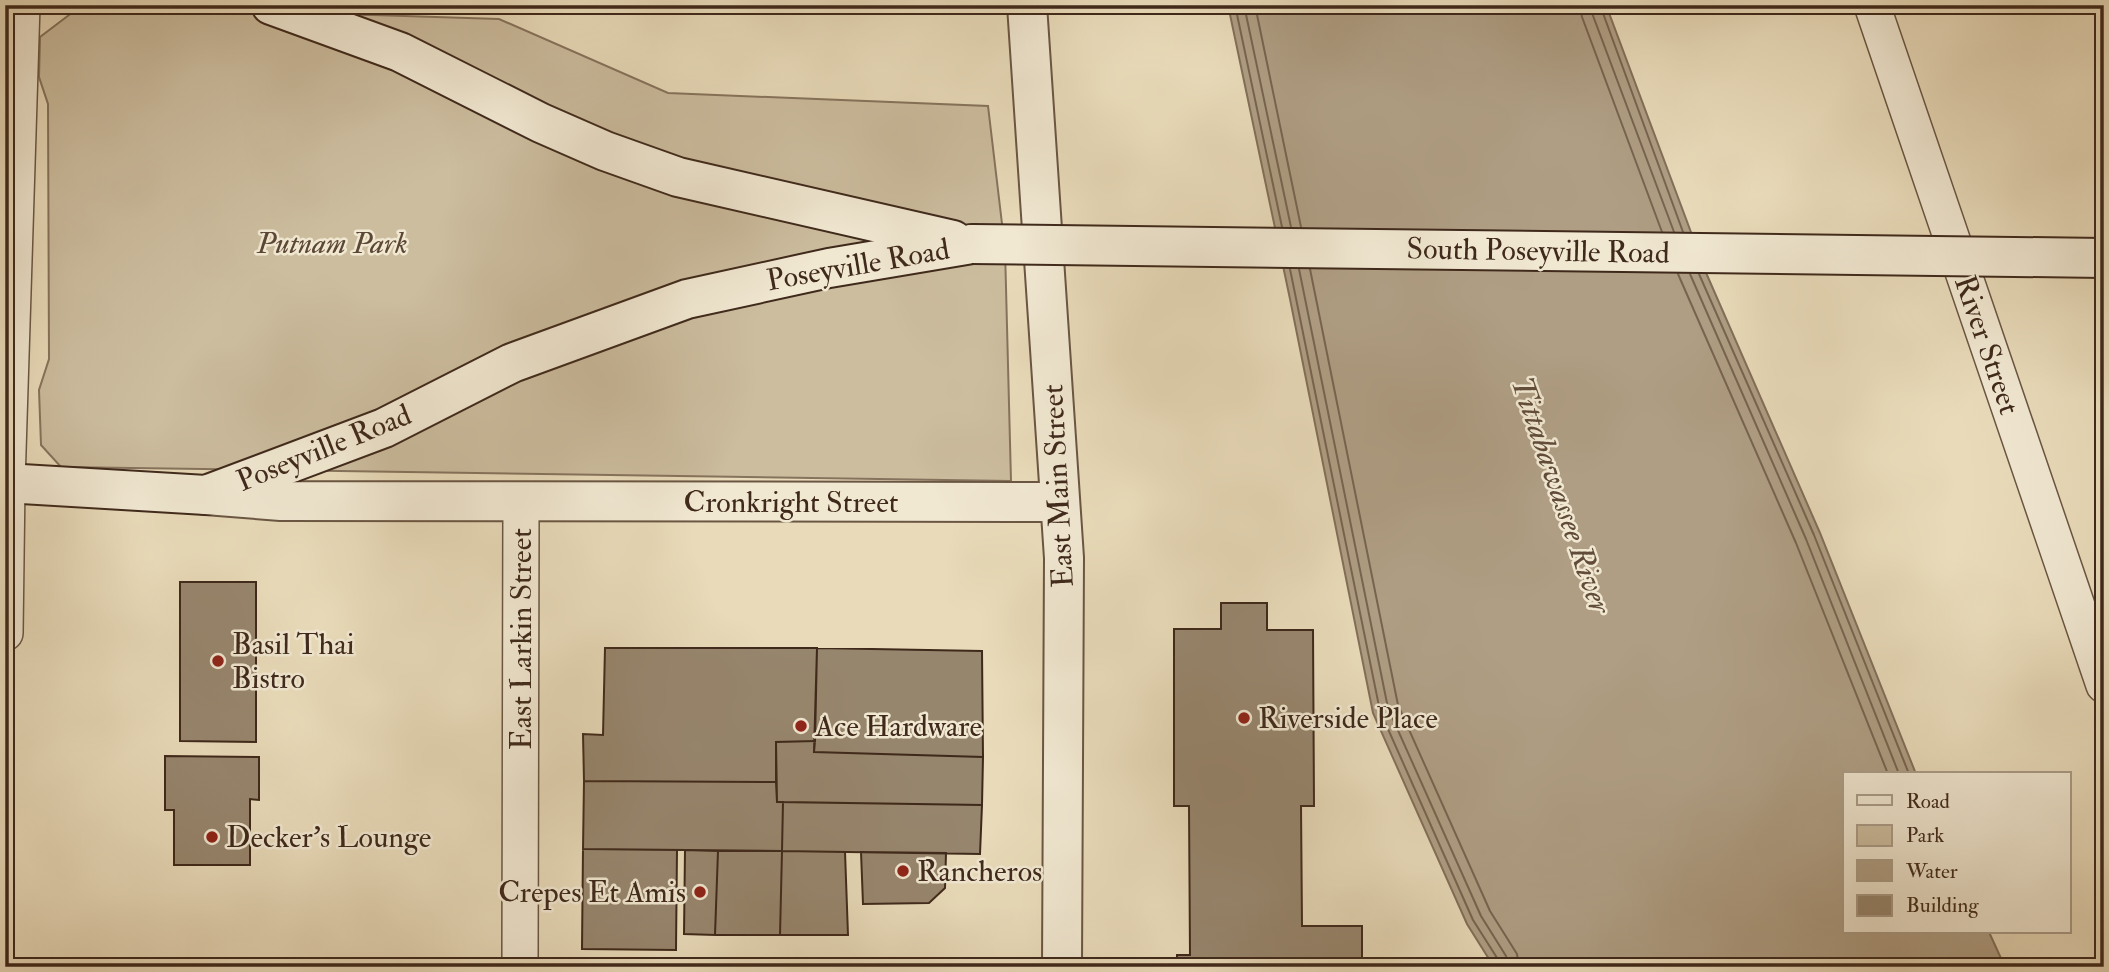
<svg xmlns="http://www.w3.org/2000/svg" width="2109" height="972" viewBox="0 0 2109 972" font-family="'IM FELL Double Pica',serif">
<rect width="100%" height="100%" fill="#e9dbba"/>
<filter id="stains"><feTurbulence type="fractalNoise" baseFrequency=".00286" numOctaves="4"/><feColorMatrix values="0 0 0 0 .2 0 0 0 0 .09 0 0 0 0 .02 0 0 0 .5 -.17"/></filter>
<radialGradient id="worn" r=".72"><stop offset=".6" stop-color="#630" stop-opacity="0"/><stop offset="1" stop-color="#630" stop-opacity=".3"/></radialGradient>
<path fill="#ccbd9f" stroke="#86735d" stroke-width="2" d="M73,12L373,15L499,19L668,93L988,106L1005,249L1011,481L61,467L41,445L39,390L49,359L48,104L39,77L40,37Z"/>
<path fill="#af9e84" stroke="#826f5a" stroke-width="2" d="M1228,5H1606L1707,275L1820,533L1916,774H1845V932H1989L2005,967H1494L1467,924L1373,713L1290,299Z"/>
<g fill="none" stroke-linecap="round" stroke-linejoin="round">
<path stroke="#776450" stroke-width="2" d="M1235,5L1282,227
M1244,5L1291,227
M1255,5L1301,227
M1580,5L1582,17L1662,232
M1591,5L1592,13L1674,232
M1600,5L1683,232
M1290,269L1380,711L1473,920L1499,961L1500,967
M1299,269L1388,708L1481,916L1506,956L1508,967
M1310,269L1398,705L1490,911L1517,954L1519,967
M1678,274L1796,543L1888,774
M1690,274L1806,539L1899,774
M1699,274L1814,535L1909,774"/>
</g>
<path fill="#97866e" stroke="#3f291b" stroke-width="2" d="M180,582H256V742L180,741Z
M1221,603H1267V630H1313L1314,806H1301L1302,926H1362V967H1177V955H1190L1189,806H1174V629H1221Z
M605,648H817L815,741L776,742V782L584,781L583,734L603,735Z
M817,648L982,651L983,757L814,752Z
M815,741L814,752L983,757L982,805L777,802L776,742Z
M165,756L259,757V800L250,799V865H174V810H165Z
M584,781L776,782L777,802H783L782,851L583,849Z
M783,802L982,805L980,854L782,851Z
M583,849L677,850L676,950L582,949Z
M685,850L718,851L715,935L684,934Z
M718,851H782L780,935H715Z
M782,851L845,852L848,935H780Z
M861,852L946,853L945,888L929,903L863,904Z"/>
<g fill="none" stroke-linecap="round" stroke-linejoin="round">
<defs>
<path id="minor" d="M1872,5L2104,685
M5,633L7,483L22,5
M520,967L521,502"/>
<path id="tertiary" d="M1027,5L1064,558L1062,967
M206,495L281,501L1060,502"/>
<path id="secondary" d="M271,5L400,52L541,123L605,151L678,177L953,240
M5,483L206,495L384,428L512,363L687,299L829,268L972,244"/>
</defs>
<use href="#minor" stroke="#6a5643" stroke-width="38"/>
<use href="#tertiary" stroke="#6a5643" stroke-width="42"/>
<use href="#secondary" stroke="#3f291b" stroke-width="42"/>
<use href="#minor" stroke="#f1e8d2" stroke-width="35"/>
<use href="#tertiary" stroke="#f1e8d2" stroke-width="38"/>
<use href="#secondary" stroke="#f1e8d2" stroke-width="38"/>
<defs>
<path id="secondary-bridge" d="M972,244L2104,258"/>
</defs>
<use href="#secondary-bridge" stroke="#3f291b" stroke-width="42" stroke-linecap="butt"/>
<use href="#secondary-bridge" stroke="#f1e8d2" stroke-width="38"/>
</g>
<g fill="#8f2418" stroke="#f1e8d2" stroke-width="2.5">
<circle cx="218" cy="661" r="7"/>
<circle cx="1244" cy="718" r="7"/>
<circle cx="801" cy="726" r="7"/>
<circle cx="212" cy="837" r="7"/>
<circle cx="903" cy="871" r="7"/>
<circle cx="700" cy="892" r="7"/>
</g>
<g text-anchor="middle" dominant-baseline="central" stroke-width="5" stroke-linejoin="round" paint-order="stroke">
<g font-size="30" font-style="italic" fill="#5b4735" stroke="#f1e8d2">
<text x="332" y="243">Putnam Park</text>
</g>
<g font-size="30" fill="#3f291b" stroke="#f1e8d2">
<text transform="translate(1538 251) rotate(1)">South Poseyville Road</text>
<text transform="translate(858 265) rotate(-10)">Poseyville Road</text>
<text transform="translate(1987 345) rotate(71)">River Street</text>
<text transform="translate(324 448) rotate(-22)">Poseyville Road</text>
<text transform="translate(1058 486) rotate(-93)">East Main Street</text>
<text x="791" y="502">Cronkright Street</text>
<text transform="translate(521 639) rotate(-90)">East Larkin Street</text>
</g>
<g font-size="30" fill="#3f291b" stroke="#f1e8d2" text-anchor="start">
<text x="232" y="644">Basil Thai<tspan x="232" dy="34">Bistro</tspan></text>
<text x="1258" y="718">Riverside Place</text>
<text x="815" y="726">Ace Hardware</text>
<text x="226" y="837">Decker's Lounge</text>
<text x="917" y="871">Rancheros</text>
<text x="686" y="892" text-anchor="end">Crepes Et Amis</text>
</g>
<g font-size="32" font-style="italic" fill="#614c3a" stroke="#f1e8d2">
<text transform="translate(1561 495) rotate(71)">Tittabawassee River</text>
</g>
</g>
<rect width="2109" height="972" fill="none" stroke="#e9dbba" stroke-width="28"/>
<rect x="7" y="7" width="2095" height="958" fill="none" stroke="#3f291b" stroke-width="3.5"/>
<rect x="14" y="14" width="2081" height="944" fill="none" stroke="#3f291b" stroke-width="2"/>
<rect x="1843" y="772" width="228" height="161" fill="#f1e8d2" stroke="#aa9c89" stroke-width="2"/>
<rect x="1857" y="795" width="35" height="10" fill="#f1e8d2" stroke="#aa9c89" stroke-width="2"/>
<text x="1906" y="808" font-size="21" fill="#3f291b">Road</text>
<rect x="1857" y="825" width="35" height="21" fill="#ccbd9f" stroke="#aa9c89" stroke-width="2"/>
<text x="1906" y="842" font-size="21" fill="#3f291b">Park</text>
<rect x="1857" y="860" width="35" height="21" fill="#af9e84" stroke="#aa9c89" stroke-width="2"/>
<text x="1906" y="878" font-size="21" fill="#3f291b">Water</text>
<rect x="1857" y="895" width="35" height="21" fill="#97866e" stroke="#aa9c89" stroke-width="2"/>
<text x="1906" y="912" font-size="21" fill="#3f291b">Building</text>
<rect width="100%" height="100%" filter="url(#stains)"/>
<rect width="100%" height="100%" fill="url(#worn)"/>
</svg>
